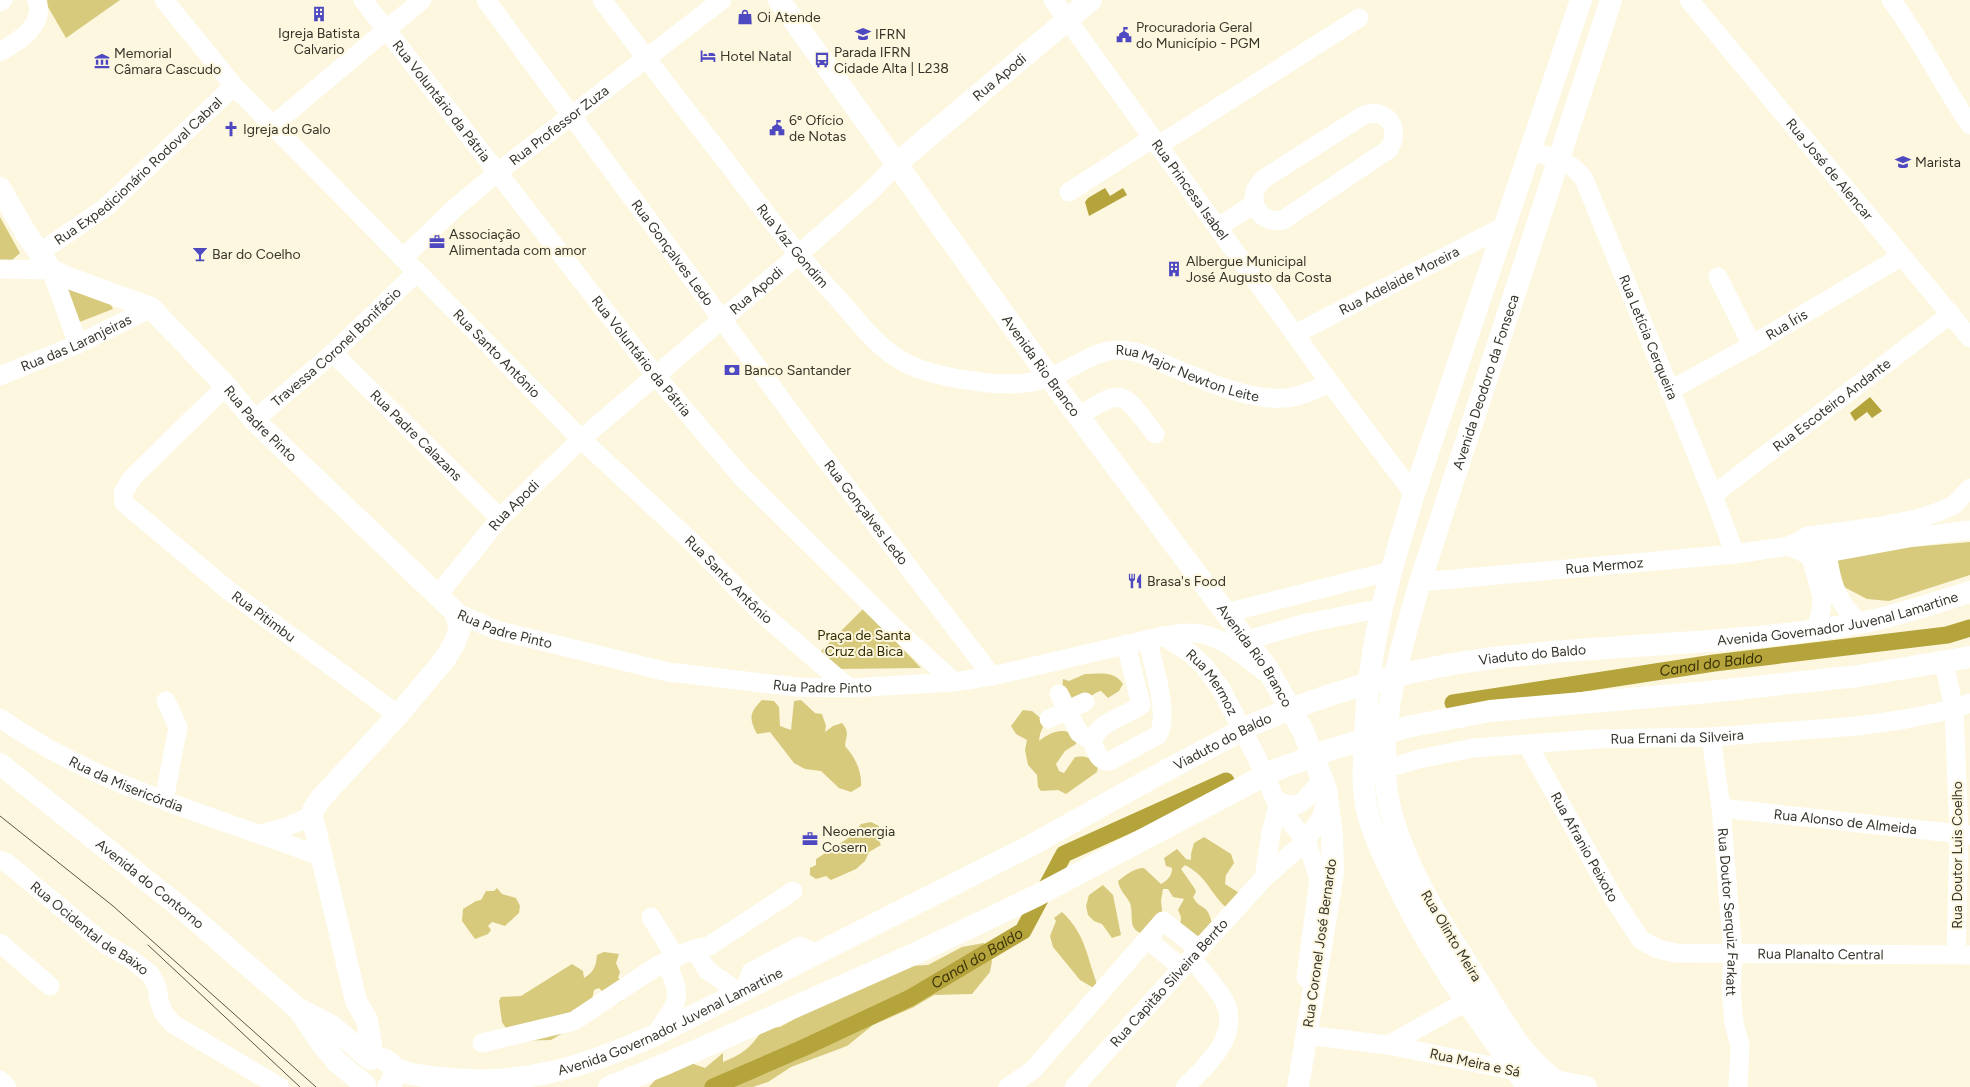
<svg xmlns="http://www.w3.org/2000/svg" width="1970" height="1087" viewBox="0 0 1970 1087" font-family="Figtree,sans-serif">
<rect width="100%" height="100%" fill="#fcf7de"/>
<path fill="#d8ca7d" d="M44,0H120L66,38Z
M0,217L20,253L11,261H0Z
M57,282L107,297L113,309L77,323Z
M1970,542V575L1889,601L1867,599L1844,587L1835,568L1841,553Z
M864,608L921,668L836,669L821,651Z
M1085,674C1100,674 1114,670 1123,684L1119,691L1108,698L1101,691C1094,692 1092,697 1086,699C1077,702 1068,697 1062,692L1063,679L1069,681Z
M762,700L774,701L779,707L780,726L791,730L794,701L801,700L815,713L822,714L826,726L825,732L833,726L842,723C850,732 846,736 845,746C855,757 862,771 861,786L851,792L839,788L821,771L805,769L794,763L770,732L757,734C749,718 749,713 762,700Z
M1023,710L1032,711L1045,722L1040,734L1039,741C1052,731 1063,727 1077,736L1076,744L1065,751L1056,764L1059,771L1064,773L1075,757C1086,755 1091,758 1098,766L1097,772L1066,794L1058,790L1041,791L1038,787L1037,775L1028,765L1025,750L1027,740L1016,734L1011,726Z
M871,822L879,826L877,837L881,845L869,852L865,861L856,869L831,880L826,876L816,879L810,875V868L816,865V859L853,835L861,824Z
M1204,837L1231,854L1234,863L1226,875L1225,884L1241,894L1229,910C1210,894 1208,877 1185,865L1181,869L1195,889L1196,892L1193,897C1200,911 1207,902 1212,923L1201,938L1180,927L1181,917L1178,910L1184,899L1173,897L1168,889H1163L1161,901L1164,927L1142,934C1139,932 1136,931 1134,928C1130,922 1133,911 1130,903C1126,895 1119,890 1118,881C1126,875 1134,868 1144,868L1161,884C1168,880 1172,876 1172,868L1166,866L1164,858L1177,849L1186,859L1191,860V854L1194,843Z
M1103,885L1113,895L1121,935L1112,938L1102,924L1094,921L1088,915L1086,906L1089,895Z
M497,888L502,894L516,898L520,906L519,913L505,926L492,922L488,926L491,930L488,934L475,939L462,921L463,909L476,901L481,900L486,891H494Z
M1062,912C1087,935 1087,960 1099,989L1092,987L1080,980L1053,947L1050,936L1056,921L1054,918Z
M984,943L992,961L990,972L972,994L934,995L914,1007L873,1025L847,1046L791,1067L768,1082L753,1087H649L657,1078L685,1061L705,1068L723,1053V1062C745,1053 751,1047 764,1028L780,1027L827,1001L909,966L928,965L962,947Z
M604,952L619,954L616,963L620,972L618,978L623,981L631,990L622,1001L615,1005L599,988L594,990L591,1005L568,1030L551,1040L514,1041L502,1022L499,1001L501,997L521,996L572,964L583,971L584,978C594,972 596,966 597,955Z"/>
<path fill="#b5a33b" d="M1105,188L1110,196L1123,188L1127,195L1089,216L1085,202L1088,198Z
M1870,397L1882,411L1872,418L1867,412L1855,421L1850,413Z"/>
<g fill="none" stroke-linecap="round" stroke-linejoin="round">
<g stroke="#b5a33b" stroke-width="17">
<path id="s1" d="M1453,703L1714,663L1947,635L1970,628"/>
<path id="s2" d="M713,1087L803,1048L910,998L1023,931L1064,854L1226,781"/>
</g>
<g stroke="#fff" stroke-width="19">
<path id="s3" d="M164,0L234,86L581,439L694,544L758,610L849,688"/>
<path id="s4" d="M363,0L656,376L741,476L896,629L954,682"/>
<path id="s5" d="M486,0L820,452L992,676"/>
<path id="s6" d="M602,0C643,54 684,108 726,161C760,206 793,250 831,291C850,311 868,337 891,354C914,371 945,377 973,381C998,385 1024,386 1048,378C1084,365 1101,340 1142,354C1180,370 1243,402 1284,398C1300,397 1315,390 1330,383"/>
<path id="s7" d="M1053,0L1330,383L1414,494"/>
<path id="s8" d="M1689,0L1970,338"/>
<path d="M1891,0C1921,39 1942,84 1970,125"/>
<path d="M0,2L3,0"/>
<path d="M0,52C19,41 45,26 37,0"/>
<path d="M273,125L422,0"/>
<path d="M1159,145L1359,18"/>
<path id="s9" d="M1530,151C1550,157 1572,161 1584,179L1713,495L1735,554"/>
<path d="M1069,192L1153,138"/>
<path d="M1218,227L1254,204C1253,192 1256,186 1265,178L1364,115C1388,108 1401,128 1389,149L1283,220C1269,222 1260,217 1254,204"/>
<path id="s10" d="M39,253L106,207L234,86"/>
<path id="s11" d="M403,258L456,207L498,172L722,0"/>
<path d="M0,269L51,270L78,344"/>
<path d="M1718,277L1752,345"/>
<path id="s12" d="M1295,334L1503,227"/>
<path id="s13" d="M333,353L500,518"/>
<path id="s14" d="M0,376L78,344L151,308"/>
<path id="s15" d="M226,386L132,478L123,493L124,503L228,590L398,715"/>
<path id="s16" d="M1669,391L1752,345L1902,256"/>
<path d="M1078,417C1125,385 1123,393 1155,434"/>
<path id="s17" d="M254,420L333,353L417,272"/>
<path id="s18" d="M1713,495L1951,314"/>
<path d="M1825,540C1830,574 1832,599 1860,623"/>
<path d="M1808,542C1810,562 1820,581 1822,601C1822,610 1819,620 1816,629"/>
<path d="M1789,546L1809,555L1827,553L1914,537L1970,530"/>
<path id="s19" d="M1420,582L1735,554L1789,546L1808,536L1875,527L1917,519L1938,512L1954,505L1970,488"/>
<path id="s20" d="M437,596L500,518L581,439L798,255L874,188L896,164"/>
<path id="s21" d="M455,612L496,630L668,672L797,687L849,688L954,682L992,676L1163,636C1172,635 1181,633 1191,633C1219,633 1243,655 1265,672"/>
<path d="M1226,613L1391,571"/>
<path id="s22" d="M1163,636L1190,653L1204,666L1221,689L1257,758L1278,806L1306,841L1319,878L1306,978"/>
<path d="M1247,640L1307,623L1382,608"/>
<path d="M1126,644L1141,705C1125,717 1099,721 1092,741C1096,751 1098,762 1110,761L1158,735C1170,717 1153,661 1147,640"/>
<path d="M1944,662L1954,709L1959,834L1956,954"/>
<path d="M1059,694L1079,733L1092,741"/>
<path id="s23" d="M0,718C97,787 212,815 322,857"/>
<path d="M1049,719L1085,702"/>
<path id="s24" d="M1711,737L1721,808L1733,954L1731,990L1734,1023L1740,1046L1738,1087"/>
<path id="s25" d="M1527,744L1614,899L1641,940L1658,949L1676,953L1970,955"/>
<path id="s26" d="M1385,769L1419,759L1473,748L1596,739L1711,737L1857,726L1906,719L1954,709L1970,703"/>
<path d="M164,800L178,727L166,701"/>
<path d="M1276,800C1280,802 1286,805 1291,805C1305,806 1314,788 1322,779"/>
<path id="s27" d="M1721,808L1970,835"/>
<path d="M261,834L284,828L312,816"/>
<path id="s28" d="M0,860L7,863L105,944L131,959L151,975L157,987L159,1000L163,1012L173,1024L280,1087"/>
<path d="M1264,878L1271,832L1278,806"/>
<path d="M651,917L676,958"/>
<path d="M1148,940L1182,968"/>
<path d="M0,943L50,986"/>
<path d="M694,949L707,970L740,993"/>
<path d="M745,990L751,972L800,946L816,954"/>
<path d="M655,1035C677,1002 685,1000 666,963"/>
<path d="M1307,1035L1388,1045L1516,1071"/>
<path d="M482,1043L574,1021L657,966L694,949L709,946L793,891"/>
<path d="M1388,1045L1480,994"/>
<path d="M0,1080L7,1087"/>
<path d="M1008,1087L1033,1070L1163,921L1200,950"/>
<path id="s29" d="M1074,1087L1264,878L1306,841L1322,816L1327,796"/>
<path d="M1185,1087C1207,1065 1242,1035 1224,1000C1215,985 1202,972 1192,958"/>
</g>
<g stroke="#fff" stroke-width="22">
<path id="s30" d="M779,0L1049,377L1267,668L1303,731L1326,789L1332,835L1333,873L1298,1087"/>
<path id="s31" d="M896,164L1091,0"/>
<path id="s32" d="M0,188L27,235L51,270L66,277L151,308L226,386L254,420L455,612L460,628L454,644L445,659L398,715L322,797L314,808L312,816L356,1001L367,1020L373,1058"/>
<path id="s33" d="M0,764L185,911L297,1008L332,1026L370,1059"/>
<path d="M299,1010L322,1044L337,1062L365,1085"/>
<path d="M383,1059C396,1064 397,1078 388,1087"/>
<path id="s34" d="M393,1067C407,1075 424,1076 440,1078C521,1087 582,1068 655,1035L1030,846L1152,778L1254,724C1331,691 1411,668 1494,658C1616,643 1740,645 1860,623C1898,616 1934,603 1970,592"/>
<path d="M1544,1079L1586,1087"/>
<path id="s35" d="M1557,1082C1520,1056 1499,1013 1475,976C1442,925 1409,874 1392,816C1371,742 1400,653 1420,582L1611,0"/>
<path d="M609,1087L668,1063L912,955L1036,896L1273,771L1332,749L1407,727L1490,711L1708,692L1858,676L1970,657"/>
<path d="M1528,1087C1477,1018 1425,947 1390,869C1380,849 1370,827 1366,805C1362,783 1364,760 1365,737C1366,716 1367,694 1370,673C1378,612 1396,553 1414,494L1581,0"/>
</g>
<path stroke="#585549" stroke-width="1" d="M0,816L113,906L316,1087
M148,945L300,1087"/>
</g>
<defs>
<symbol id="building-bare" viewBox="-9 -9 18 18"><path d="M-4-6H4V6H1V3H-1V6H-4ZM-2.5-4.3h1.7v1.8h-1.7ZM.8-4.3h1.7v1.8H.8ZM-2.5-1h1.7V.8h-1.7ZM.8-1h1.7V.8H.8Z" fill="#4e49c0" stroke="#fcf7de" stroke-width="2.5" paint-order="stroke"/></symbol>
<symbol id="shop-bare" viewBox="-9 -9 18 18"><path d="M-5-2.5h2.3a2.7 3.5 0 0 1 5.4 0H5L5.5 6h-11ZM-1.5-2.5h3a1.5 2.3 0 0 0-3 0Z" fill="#4e49c0" stroke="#fcf7de" stroke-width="2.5" paint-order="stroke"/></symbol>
<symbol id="university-bare" viewBox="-9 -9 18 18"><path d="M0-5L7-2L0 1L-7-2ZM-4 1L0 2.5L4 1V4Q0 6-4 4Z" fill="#4e49c0" stroke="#fcf7de" stroke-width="2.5" paint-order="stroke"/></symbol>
<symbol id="civic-bare" viewBox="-9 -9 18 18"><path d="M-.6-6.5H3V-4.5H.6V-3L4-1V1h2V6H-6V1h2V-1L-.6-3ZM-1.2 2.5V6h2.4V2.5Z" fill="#4e49c0" stroke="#fcf7de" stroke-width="2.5" paint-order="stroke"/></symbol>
<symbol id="hotel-bare" viewBox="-9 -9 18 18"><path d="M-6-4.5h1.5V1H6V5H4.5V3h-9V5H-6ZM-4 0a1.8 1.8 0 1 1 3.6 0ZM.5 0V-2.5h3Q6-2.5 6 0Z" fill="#4e49c0" stroke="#fcf7de" stroke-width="2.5" paint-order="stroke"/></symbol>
<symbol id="bus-bare" viewBox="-9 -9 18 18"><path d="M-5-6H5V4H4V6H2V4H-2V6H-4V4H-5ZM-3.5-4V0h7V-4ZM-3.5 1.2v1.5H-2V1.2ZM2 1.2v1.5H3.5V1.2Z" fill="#4e49c0" stroke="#fcf7de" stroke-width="2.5" paint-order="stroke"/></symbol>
<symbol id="museum-bare" viewBox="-9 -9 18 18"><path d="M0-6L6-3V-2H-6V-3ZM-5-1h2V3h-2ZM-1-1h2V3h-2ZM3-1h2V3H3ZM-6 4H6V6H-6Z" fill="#4e49c0" stroke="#fcf7de" stroke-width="2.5" paint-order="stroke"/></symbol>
<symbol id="church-bare" viewBox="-9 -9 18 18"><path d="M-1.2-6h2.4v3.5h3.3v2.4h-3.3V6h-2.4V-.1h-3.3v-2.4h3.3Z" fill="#4e49c0" stroke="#fcf7de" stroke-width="2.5" paint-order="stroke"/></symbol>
<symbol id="school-bare" viewBox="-9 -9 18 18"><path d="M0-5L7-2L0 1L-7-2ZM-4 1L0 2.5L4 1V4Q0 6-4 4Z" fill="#4e49c0" stroke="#fcf7de" stroke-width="2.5" paint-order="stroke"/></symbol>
<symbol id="office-bare" viewBox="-9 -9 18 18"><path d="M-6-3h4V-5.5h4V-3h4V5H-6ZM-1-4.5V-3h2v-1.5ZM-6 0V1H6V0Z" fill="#4e49c0" stroke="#fcf7de" stroke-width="2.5" paint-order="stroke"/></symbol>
<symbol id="bar-bare" viewBox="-9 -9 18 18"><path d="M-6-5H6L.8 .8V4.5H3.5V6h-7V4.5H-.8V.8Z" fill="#4e49c0" stroke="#fcf7de" stroke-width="2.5" paint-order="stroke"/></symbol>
<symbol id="bank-bare" viewBox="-9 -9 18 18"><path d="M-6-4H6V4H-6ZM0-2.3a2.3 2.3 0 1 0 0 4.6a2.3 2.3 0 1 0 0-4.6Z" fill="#4e49c0" stroke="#fcf7de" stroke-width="2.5" paint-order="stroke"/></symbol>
<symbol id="restaurant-bare" viewBox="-9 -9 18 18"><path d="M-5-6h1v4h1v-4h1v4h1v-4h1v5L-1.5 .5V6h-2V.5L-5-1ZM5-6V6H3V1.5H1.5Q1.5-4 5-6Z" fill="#4e49c0" stroke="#fcf7de" stroke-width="2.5" paint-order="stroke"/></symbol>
</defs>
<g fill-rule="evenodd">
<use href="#building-bare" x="308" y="3" width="22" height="22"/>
<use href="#shop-bare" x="734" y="6" width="22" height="22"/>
<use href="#university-bare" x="852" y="23" width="22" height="22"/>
<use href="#civic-bare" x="1113" y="24" width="22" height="22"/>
<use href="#hotel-bare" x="697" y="45" width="22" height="22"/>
<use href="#bus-bare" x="811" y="49" width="22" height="22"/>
<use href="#museum-bare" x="91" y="50" width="22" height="22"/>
<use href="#civic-bare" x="766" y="117" width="22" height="22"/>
<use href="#church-bare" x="220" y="118" width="22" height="22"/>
<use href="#school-bare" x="1892" y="151" width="22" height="22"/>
<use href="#office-bare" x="426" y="231" width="22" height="22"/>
<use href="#bar-bare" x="189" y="243" width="22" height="22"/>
<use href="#building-bare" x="1163" y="258" width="22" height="22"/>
<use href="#bank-bare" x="721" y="359" width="22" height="22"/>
<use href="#restaurant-bare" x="1124" y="570" width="22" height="22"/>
<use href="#office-bare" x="799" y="828" width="22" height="22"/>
</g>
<g text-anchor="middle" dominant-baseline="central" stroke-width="4" stroke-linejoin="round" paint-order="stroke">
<g font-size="14" fill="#37352b" stroke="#fcf7de" text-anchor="start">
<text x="757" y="17">Oi Atende</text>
<text x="1136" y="27">Procuradoria Geral<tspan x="1136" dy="16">do Município - PGM</tspan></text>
<text x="319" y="33" text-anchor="middle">Igreja Batista<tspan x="319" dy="16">Calvario</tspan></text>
<text x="875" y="34">IFRN</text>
<text x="834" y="52">Parada IFRN<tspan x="834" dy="16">Cidade Alta | L238</tspan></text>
<text x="114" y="53">Memorial<tspan x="114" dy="16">Câmara Cascudo</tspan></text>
<text x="720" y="56">Hotel Natal</text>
<text x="789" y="120">6º Ofício<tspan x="789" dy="16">de Notas</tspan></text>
<text x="243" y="129">Igreja do Galo</text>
<text x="1915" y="162">Marista</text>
<text x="449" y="234">Associação<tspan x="449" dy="16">Alimentada com amor</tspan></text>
<text x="212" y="254">Bar do Coelho</text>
<text x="1186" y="261">Albergue Municipal<tspan x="1186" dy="16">José Augusto da Costa</tspan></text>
<text x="744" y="370">Banco Santander</text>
<text x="1147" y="581">Brasa's Food</text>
<text x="822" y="831">Neoenergia<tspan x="822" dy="16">Cosern</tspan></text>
</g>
<g font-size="14" fill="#37352b" stroke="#fcf7de">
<text stroke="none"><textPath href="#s31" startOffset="135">Rua Apodi</textPath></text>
<text stroke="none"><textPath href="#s4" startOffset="128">Rua Voluntário da Pátria</textPath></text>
<text stroke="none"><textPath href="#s11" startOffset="205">Rua Professor Zuza</textPath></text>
<text stroke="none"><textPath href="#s8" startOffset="220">Rua José de Alencar</textPath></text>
<text stroke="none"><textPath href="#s10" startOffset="129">Rua Expedicionário Rodoval Cabral</textPath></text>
<text stroke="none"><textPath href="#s7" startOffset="234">Rua Princesa Isabel</textPath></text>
<text stroke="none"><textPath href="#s6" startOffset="311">Rua Vaz Gondim</textPath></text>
<text stroke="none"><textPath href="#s5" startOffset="314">Rua Gonçalves Ledo</textPath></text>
<text stroke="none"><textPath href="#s12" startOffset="117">Rua Adelaide Moreira</textPath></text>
<text stroke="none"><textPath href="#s20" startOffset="443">Rua Apodi</textPath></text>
<text stroke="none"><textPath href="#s16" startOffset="135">Rua Íris</textPath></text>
<text stroke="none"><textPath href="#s9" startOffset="233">Rua Letícia Cerqueira</textPath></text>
<text stroke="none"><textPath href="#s14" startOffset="83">Rua das Laranjeiras</textPath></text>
<text stroke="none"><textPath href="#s17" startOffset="110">Travessa Coronel Bonifácio</textPath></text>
<text stroke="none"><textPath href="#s3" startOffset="486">Rua Santo Antônio</textPath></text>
<text stroke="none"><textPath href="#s4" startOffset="452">Rua Voluntário da Pátria</textPath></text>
<text stroke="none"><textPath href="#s30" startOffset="450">Avenida Rio Branco</textPath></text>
<text stroke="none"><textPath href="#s6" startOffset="770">Rua Major Newton Leite</textPath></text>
<text stroke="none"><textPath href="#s35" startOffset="765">Avenida Deodoro da Fonseca</textPath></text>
<text stroke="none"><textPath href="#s18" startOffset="149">Rua Escoteiro Andante</textPath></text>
<text stroke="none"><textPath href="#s32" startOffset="363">Rua Padre Pinto</textPath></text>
<text stroke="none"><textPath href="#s13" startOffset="117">Rua Padre Calazans</textPath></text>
<text stroke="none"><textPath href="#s20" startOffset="119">Rua Apodi</textPath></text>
<text stroke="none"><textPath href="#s5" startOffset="638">Rua Gonçalves Ledo</textPath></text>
<text stroke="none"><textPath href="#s19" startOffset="185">Rua Mermoz</textPath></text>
<text stroke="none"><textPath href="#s3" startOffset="810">Rua Santo Antônio</textPath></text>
<text stroke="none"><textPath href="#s15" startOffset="339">Rua Pitimbu</textPath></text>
<text stroke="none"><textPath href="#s34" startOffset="1542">Avenida Governador Juvenal Lamartine</textPath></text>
<text stroke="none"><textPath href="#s21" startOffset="53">Rua Padre Pinto</textPath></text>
<text stroke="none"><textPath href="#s30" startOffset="810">Avenida Rio Branco</textPath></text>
<text stroke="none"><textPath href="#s34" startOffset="1234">Viaduto do Baldo</textPath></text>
<text stroke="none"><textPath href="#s22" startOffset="69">Rua Mermoz</textPath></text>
<text stroke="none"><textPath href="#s21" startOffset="377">Rua Padre Pinto</textPath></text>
<text stroke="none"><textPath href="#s26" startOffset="295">Rua Ernani da Silveira</textPath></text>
<text stroke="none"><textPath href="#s34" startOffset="910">Viaduto do Baldo</textPath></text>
<text stroke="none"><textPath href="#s23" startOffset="143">Rua da Misericórdia</textPath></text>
<text stroke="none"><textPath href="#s27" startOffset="125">Rua Alonso de Almeida</textPath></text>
<text stroke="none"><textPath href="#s25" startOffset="118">Rua Afranio Peixoto</textPath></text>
<text transform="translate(1957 855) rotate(-90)">Rua Doutor Luis Coelho</text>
<text stroke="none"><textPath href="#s33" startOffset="192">Avenida do Contorno</textPath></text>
<text stroke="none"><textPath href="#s24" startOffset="176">Rua Doutor Serquiz Farkatt</textPath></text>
<text stroke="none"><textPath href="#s28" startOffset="113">Rua Ocidental de Baixo</textPath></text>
<text transform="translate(1451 936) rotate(59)">Rua Olinto Meira</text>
<text transform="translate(1320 943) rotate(-82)">Rua Coronel José Bernardo</text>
<text stroke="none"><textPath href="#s25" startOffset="409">Rua Planalto Central</textPath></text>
<text stroke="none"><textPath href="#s29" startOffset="141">Rua Capitão Silveira Berrto</textPath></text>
<text stroke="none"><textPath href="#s34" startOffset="290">Avenida Governador Juvenal Lamartine</textPath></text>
<text transform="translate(1475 1063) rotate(12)">Rua Meira e Sá</text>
</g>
<g font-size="14" fill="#342c00" stroke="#fcf7de">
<text x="864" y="635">Praça de Santa<tspan x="864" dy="16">Cruz da Bica</tspan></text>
</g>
<g font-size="15" font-style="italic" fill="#393204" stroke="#fcf7de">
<text stroke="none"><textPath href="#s1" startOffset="261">Canal do Baldo</textPath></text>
<text stroke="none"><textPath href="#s2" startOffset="294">Canal do Baldo</textPath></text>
</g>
</g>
</svg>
